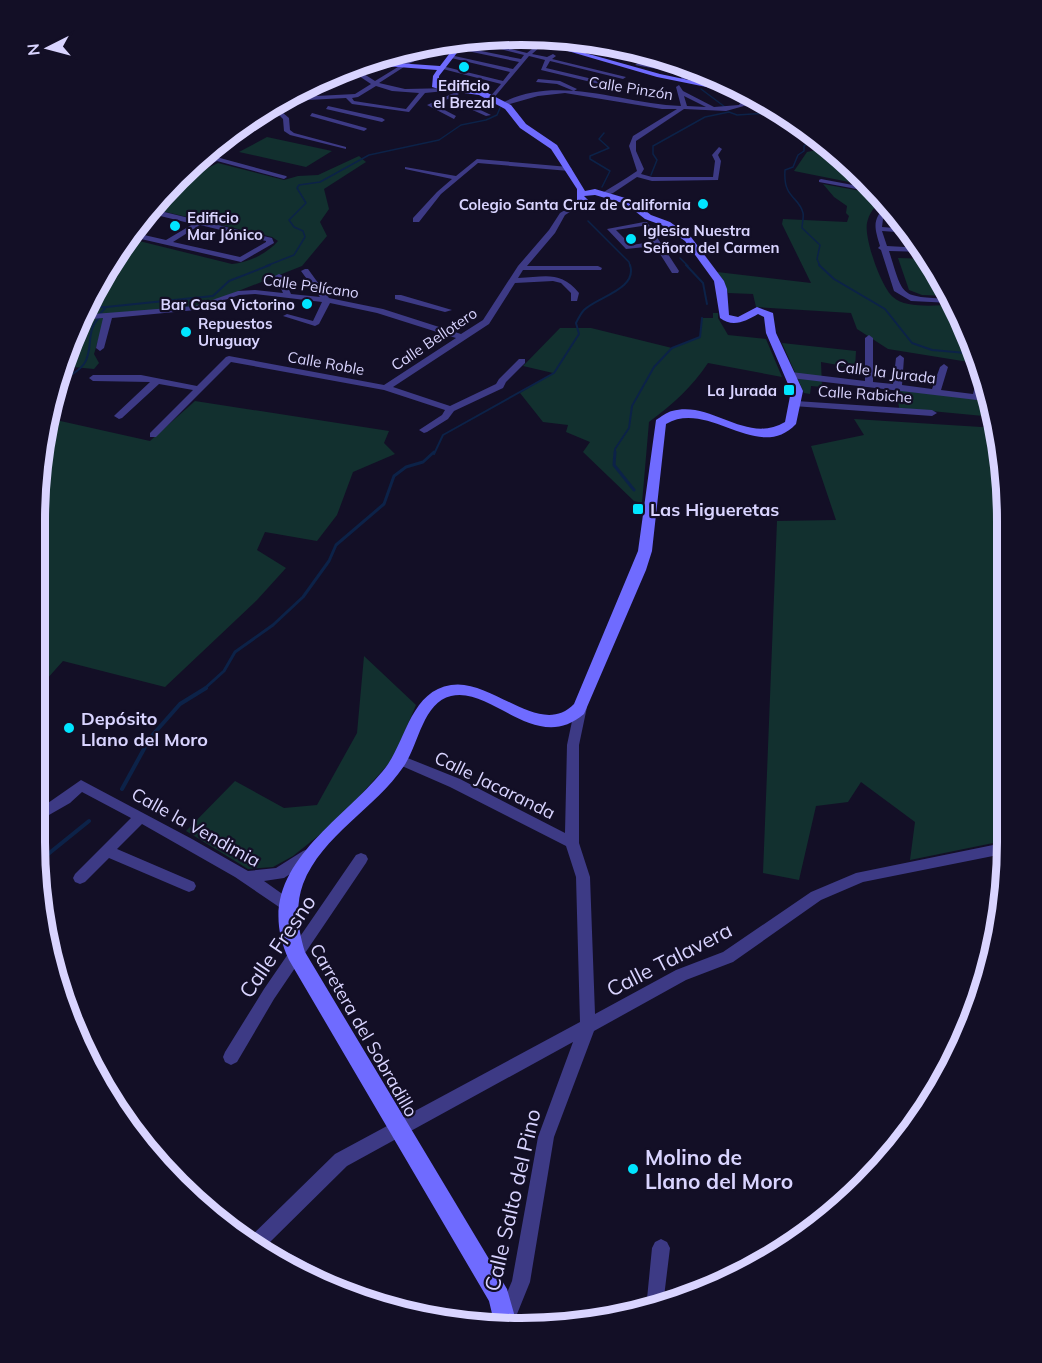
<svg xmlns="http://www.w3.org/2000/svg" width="1042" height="1363" viewBox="0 0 1042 1363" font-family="Mulish,sans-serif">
<rect width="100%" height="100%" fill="#130f26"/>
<path fill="#12302f" d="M267,137L332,151L306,167L239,152Z
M825,148H830L865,177L874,187L794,171L807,152Z
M359,156L366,162L324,189L329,209L320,222L327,236L302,266L203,305L106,315L94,354L99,363L94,369L62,366L85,306L127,238L232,264C248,263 268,253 278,241L272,237L153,209L183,180L218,163L284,180L298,176L318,175Z
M823,184L877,194L882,200C875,206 869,213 867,223C864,238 881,287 893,297C906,309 936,305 953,305L981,364L888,349L857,329L851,313L756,307L753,294L728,293L724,281L717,272L811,283L782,224L783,219L847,222L849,216L846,213L847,206L834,197Z
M898,258L930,259L948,296L922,295L909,290Z
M713,313H718V318L728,335L766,339L782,377L708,363C692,387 672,405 649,422L642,503L634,501L583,452L590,442L566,432L568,425L543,422L520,393L553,373L523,366L560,328H591L672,348L700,337L702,318H713Z
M782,343L856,351L855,368L821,362L822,387L811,386L810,394L804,393Z
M985,380L994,417L899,408L897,390L979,399Z
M195,401L389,431L384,443L395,454L353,472L337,515L317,541L265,532L257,550L286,568L257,600L165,687L63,661L46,680L35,675V554L37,552L36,490L47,418L150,441Z
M854,419L997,428L1003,458V841L910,860L915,822L861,782L848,802L816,806L799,880L763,873L777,521L836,520L811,446L864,435Z
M364,656L416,705L393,759L338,820L293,856L273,867L248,869L186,831L235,781L284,808L317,805L357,733Z"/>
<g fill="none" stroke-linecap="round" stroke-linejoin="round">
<path stroke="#0c2248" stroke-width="1.5" d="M563,42L570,39
M648,65L650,54
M709,81L717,77
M701,89L725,107
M729,112L737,115L769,113L795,120
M814,135L815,138L804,146V151L798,155L793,167L785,170C783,199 799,196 803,213C804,217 802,224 802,228L820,245L817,259L820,266
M651,175L657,160L653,154V146L705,117L729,112
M602,187L610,171L590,159V156L609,148L599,139L604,133
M588,221L629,262L630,266
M680,258L688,266
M266,266L294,255L305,237L303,231L294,227L289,220L306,203L297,188L299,185L320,182L369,155L439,140L461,125L486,120L497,115L500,108"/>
<path stroke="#0c2248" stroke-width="2" d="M686,265L703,283L707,304
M819,265L834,279L885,309L912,343L932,350L977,354
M84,307H106
M99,315L106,307L213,296L229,281L270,265
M46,425L57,411L60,382C68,377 78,372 84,364C94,350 85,331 99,318
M434,454L443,435L554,373L579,334L576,323C578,319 581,313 584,310C597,297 638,289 630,265
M615,454V449L629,428L632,406L654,367L672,348L700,337L702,318"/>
<path stroke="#0c2248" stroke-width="3" d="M615,452L614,465L634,490
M203,690L224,671L235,652L273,625L303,597L329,561L336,545L384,504L394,476L406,467L423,462L434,452"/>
<path stroke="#0c2248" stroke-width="4" d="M122,789L150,738L180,704L206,688
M37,863L89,821"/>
<path fill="#3d3a85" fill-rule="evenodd" d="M471,39L527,53L537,45L540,47L532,54L547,57L553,54L556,56L552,59L626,77L623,79L550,61L546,68L618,85L616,88L541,70L545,60L529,56L492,100L489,98L501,84L439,68L442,66L503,81L510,72L447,57L450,55L513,69L519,62L458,49L461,47L521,59L524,55L464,40Z
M445,42H452L407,65L379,83L405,89L452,88L455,90L425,93L409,112L352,104L346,98L307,100L282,112L289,118L290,130L294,133L346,147V149L290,135L284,131L283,119L278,114L239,131H235L241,126L296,101H279C290,96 301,99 312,94L356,68V65L361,64L364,74L375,81L411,59L391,55L396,53L416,56ZM357,72L359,76L371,84L355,94L316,96ZM376,86L392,91L419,93L406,109L354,101L352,98L358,97Z
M665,59L669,60L667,66L657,69L635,65L638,63L657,65L663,64Z
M686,65L691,67L687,78L684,80L681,78Z
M538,79L560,81L577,89L574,91L557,84L536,82Z
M679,85L683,91L714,107L739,105L747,93L751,95L746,103L773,107L779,110L744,106L726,111L684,109L636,141V151L644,169L641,174L652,177H713L715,161L712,155L719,147L722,149L718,155L721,161L718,180L652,181L637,177L613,193L602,197L599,195C611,187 624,180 637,171L629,146L633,136L677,109H662L565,93L538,96L503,106L500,104C556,73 622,104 681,106L676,87ZM684,96L706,107L687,106Z
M456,92L459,94L453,97L491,115L486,116L448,99L435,105L456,116L454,119L427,105Z
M328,106L382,118L385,120L382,122L326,109Z
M312,113L366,128L367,129L364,131L310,116Z
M209,155L286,176L287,177L284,179L217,161L195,172H191L198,166L211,160L206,158Z
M477,159L569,167L572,169L569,171L478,163L441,194L419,222H413V218L437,192L452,179L405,169V167L456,176Z
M821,179L874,189L878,193L819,182V180Z
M584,199L587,201L586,202L565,215L555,233L527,266H598L602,268L601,270H523L518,278C545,277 560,270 579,293L577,301H571V293L561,283L553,281L515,283L489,324L393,387L450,406L496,384L499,379L519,359H525V363L506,382L503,388L454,411L448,419L427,432L424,433L419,430L442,415L445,410L384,390L231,362L156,437H150V433L193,390L159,384L122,418L119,419L114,416L116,414L150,382L93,381L89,378L93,375H141L197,386L226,357L229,356L384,385L456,338L377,313L330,303L319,324L315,326L283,316L287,314L313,321L322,302L255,294L239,295L196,310L112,318L104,348L100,351L96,348L103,318L79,320L81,315L195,306L238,291L255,290L283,293L275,276L279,274L283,276L291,294L320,297L301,271L305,269H308L329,298L383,309L461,334L483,320L518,266L549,230L560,213Z
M887,204L891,208L883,219L882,227L907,229L911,233L882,231L887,246L923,248L926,252L889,251C904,298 899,296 949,299L951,303L911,301L894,291L881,250L878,248L880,246C874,226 872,220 887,204Z
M152,209L272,238L274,243L241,262L128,236L131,232L166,240L193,224L148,213ZM200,225L266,241V242L240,257L173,242Z
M644,222H647L679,271L678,273H672L655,246L626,249L607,229ZM642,226L652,242L631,245L616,230Z
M395,295H401L452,310L445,312L395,299Z
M869,335L873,338V382L893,384L896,358L900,355L904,358L902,385L932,389L940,367L944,364L948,367L941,390L973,394L979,370L982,368L985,380L981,397L977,400L791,378L787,375L791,372L865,381V338Z
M796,401L932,410L937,413L932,416L793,406L791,404Z
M581,703L587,707L579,745V843L590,877L595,1014L676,970L723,952L811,892L856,873L1003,843V854L863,882L821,900L733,962L686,980L594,1031L554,1137L530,1282L513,1324L499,1322L497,1317L512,1281L538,1137L573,1042L347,1166L269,1243L327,1273L330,1279L328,1284L278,1263L248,1239L335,1154L580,1022L576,877L566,846L450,787L395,763L394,760L395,757L400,755L460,779L565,833L567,745L575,707Z
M81,780L192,839L248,871L276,868L303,851L308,849L313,851L315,855L313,859L284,878L264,881L295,903L297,907L295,911L290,913L285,911L235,877L142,824L117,849L194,882L196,886L194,890L189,892L184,890L109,858L85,882L80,884L75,882L73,878L75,874L131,818L82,792L70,803L35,823V812Z
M361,853L366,855L368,859L366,863L274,999L237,1062L231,1065L225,1062L223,1057L225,1052L264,989L356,855Z
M661,1239L667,1242L670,1248L663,1305L646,1309L652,1248L655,1242Z"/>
<path fill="#6f6bff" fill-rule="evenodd" d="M513,35H521L660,74L746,92L756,97L657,77Z
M460,40H467L439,76V84L484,91L511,105L526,124L557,145L585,191L595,189L632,200L651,215L670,222L691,237L724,281L727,289L729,315L738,317L757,307L773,313L776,333L803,391L796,424C758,464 709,399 666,424L652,551L646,570L584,714C536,755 492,686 451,696C423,702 418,746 404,766C375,809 322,835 303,884C295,906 298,930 305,952L507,1289L517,1324L494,1322L489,1301L289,960C247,870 341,825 386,767C406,740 411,691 451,685C492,678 540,739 574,704L638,551L656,420C661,417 667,412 672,411C712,400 746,445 785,422L791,391L766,333L764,317L758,314C746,321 733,328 720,318L714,281L685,241L664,226L645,219L626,204L595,195L584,196L588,200L587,202L577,200V189L551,149L520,128L505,109L479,95L442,90L432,87L433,76L437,70L359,64L368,61L440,66Z"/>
</g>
<g fill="#00e5ff" stroke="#130f26" stroke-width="2">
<circle cx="464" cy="67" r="6"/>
<circle cx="703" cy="204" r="6"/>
<circle cx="175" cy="226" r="6"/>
<circle cx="631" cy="239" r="6"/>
<circle cx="307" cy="304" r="6"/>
<circle cx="186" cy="332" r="6"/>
<rect x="783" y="384" width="12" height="12" rx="3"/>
<rect x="632" y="503" width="12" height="12" rx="3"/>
<circle cx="69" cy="728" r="6"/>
<circle cx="633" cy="1169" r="6"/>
</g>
<g text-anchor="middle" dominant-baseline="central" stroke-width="4.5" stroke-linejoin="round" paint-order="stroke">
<g font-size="15" font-weight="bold" fill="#d9d4ff" stroke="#130f26" text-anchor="end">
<text x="464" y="85" text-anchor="middle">Edificio<tspan x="464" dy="17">el Brezal</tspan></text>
<text x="691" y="204">Colegio Santa Cruz de California</text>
<text x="187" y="217" text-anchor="start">Edificio<tspan x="187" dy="17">Mar Jónico</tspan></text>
<text x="643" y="230" text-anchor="start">Iglesia Nuestra<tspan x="643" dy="17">Señora del Carmen</tspan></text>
<text x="295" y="304">Bar Casa Victorino</text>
<text x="198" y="323" text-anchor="start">Repuestos<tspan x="198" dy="17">Uruguay</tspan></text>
<text x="777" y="390">La Jurada</text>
</g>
<g font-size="15" fill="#d9d4ff" stroke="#130f26">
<text transform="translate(631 88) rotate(9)">Calle Pinzón</text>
<text transform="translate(311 286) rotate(8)">Calle Pelícano</text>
<text transform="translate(434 339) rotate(-34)">Calle Bellotero</text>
<text transform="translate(326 363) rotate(10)">Calle Roble</text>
<text transform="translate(886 372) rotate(7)">Calle la Jurada</text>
<text transform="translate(865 394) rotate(4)">Calle Rabiche</text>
</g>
<g font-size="18" font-weight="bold" fill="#d9d4ff" stroke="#130f26" text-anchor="start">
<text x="650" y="509">Las Higueretas</text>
<text x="81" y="718">Depósito<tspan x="81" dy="21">Llano del Moro</tspan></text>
</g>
<g font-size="18" fill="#d9d4ff" stroke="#130f26">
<text transform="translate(495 785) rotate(26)">Calle Jacaranda</text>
<text transform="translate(196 827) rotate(29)">Calle la Vendimia</text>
<text transform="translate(364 1030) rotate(60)">Carretera del Sobradillo</text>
</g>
<g font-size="21" fill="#d9d4ff" stroke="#130f26">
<text transform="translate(277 946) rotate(-56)">Calle Fresno</text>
<text transform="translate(669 959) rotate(-27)">Calle Talavera</text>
<text transform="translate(512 1200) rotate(-77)">Calle Salto del Pino</text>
</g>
<g font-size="21" font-weight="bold" fill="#d9d4ff" stroke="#130f26" text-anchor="start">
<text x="645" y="1157">Molino de<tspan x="645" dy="24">Llano del Moro</tspan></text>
</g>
</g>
<path d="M0 0H1042V1363H0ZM521 45H521A476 476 0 0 1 997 521V842A476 476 0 0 1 521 1318H521A476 476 0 0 1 45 842V521A476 476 0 0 1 521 45Z" fill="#130f26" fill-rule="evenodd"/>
<path fill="none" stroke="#d9d4ff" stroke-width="8" d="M521 45H521A476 476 0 0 1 997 521V842A476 476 0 0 1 521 1318H521A476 476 0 0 1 45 842V521A476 476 0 0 1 521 45Z"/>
<g transform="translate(48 48) rotate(264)" stroke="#130f26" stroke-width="4.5" paint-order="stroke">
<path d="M0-4.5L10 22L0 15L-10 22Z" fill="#d9d4ff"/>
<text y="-9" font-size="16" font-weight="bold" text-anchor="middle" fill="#d9d4ff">N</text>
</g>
</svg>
